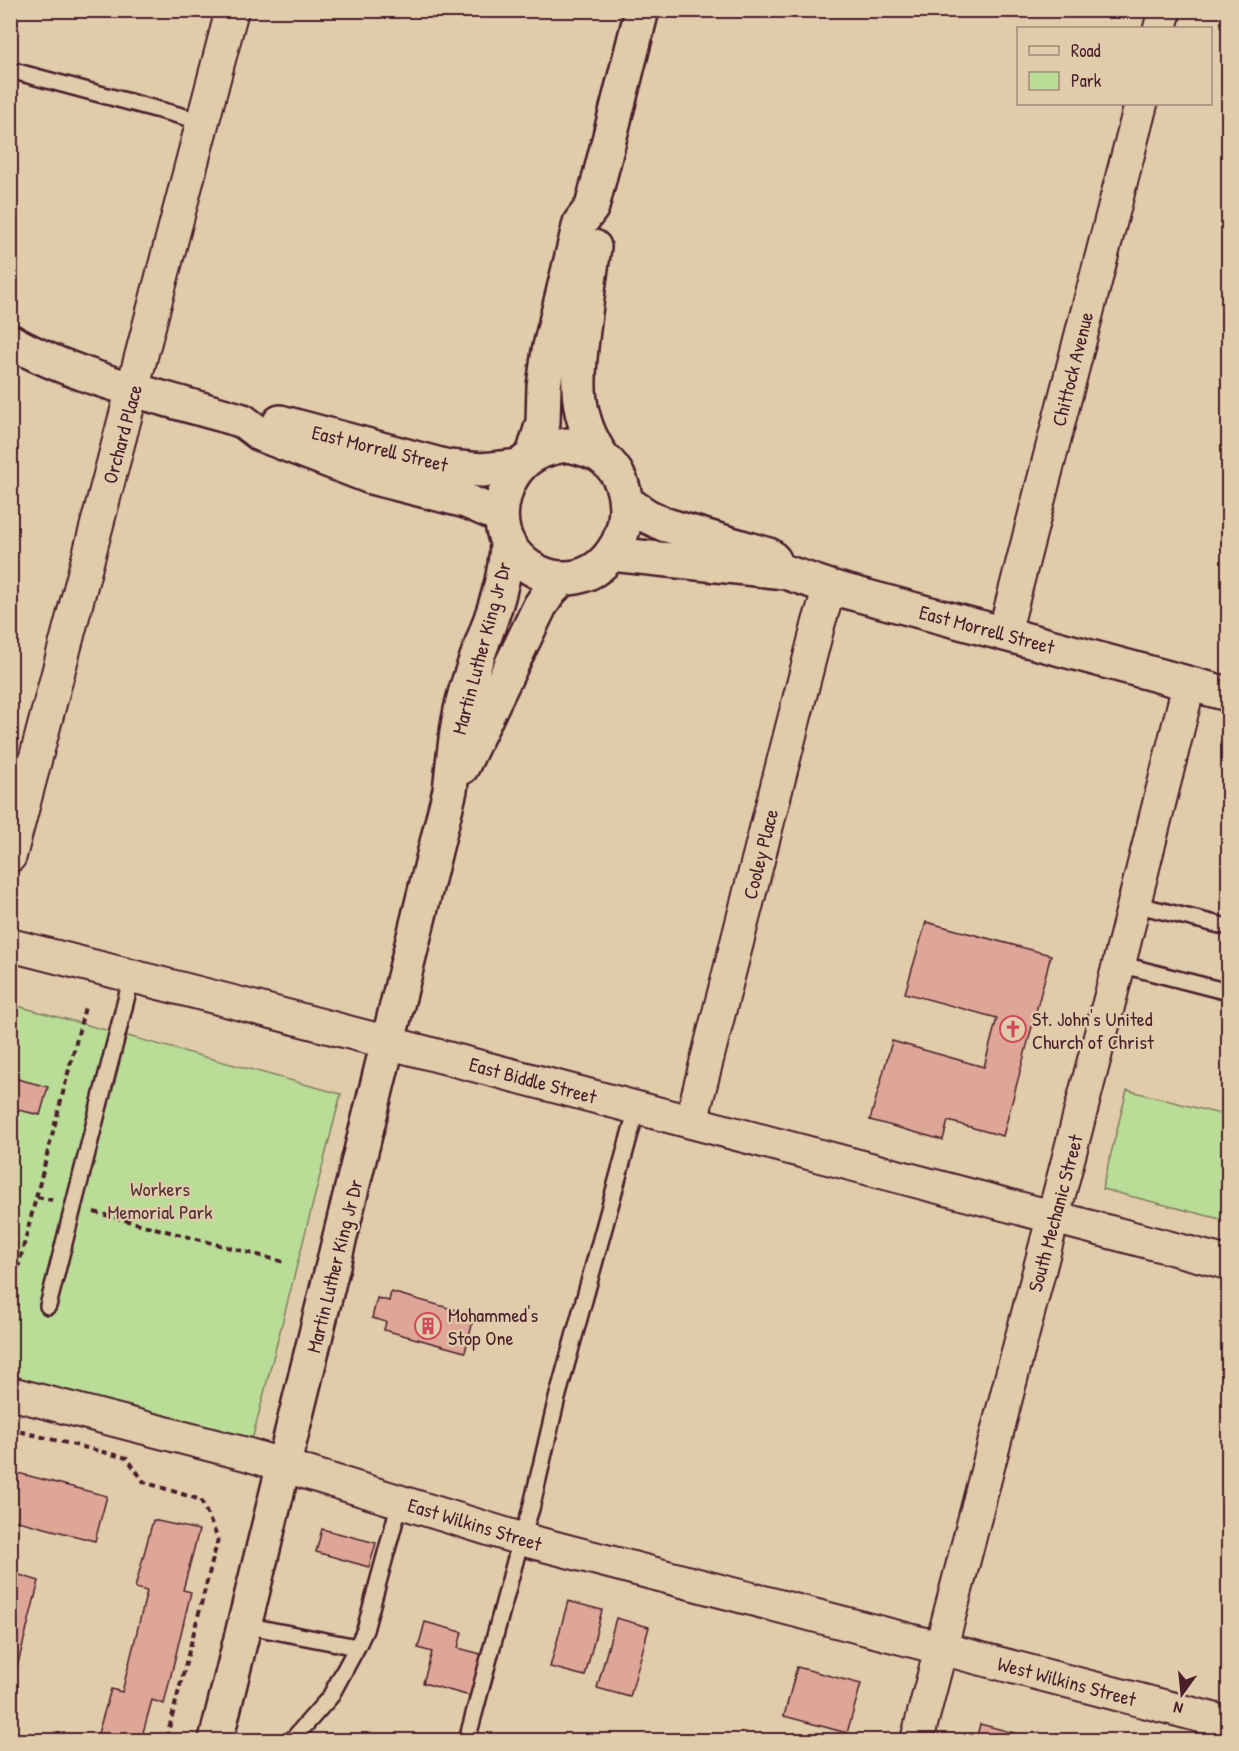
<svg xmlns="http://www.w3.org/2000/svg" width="1239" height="1751" viewBox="0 0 1239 1751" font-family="'Patrick Hand',sans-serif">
<rect width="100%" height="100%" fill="#e0ccab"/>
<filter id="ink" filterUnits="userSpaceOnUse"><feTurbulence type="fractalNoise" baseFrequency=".0167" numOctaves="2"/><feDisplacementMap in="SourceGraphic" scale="12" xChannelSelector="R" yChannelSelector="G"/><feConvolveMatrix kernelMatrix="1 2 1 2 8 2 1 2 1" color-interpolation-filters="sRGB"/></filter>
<g filter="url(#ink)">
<path fill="#b9dc96" stroke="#827e60" stroke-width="1.5" d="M10,1004L341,1094L251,1444L11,1384Z
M1127,1090L1228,1116V1221L1102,1189Z"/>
<path fill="#dea697" stroke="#4a1f2b" stroke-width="1.5" d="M926,922L1051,955L1003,1136L948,1121L943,1140L870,1120L892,1041L984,1067L997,1018L905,993Z
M10,1077L48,1087L40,1115L10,1108Z
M391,1292L456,1310L455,1316L473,1321L465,1352L384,1330L386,1322L372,1318L377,1298L389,1301Z
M10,1471L107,1496L95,1541L10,1519Z
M153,1520L199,1530L183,1590L191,1592L164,1704L152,1700L141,1740H96L111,1689L122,1692L147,1591L135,1588Z
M322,1529L376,1543L369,1567L316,1552Z
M10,1572L39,1581L11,1691H10Z
M568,1601L602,1610L585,1676L550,1667Z
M616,1618L649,1627L630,1697L597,1688Z
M425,1622L462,1632L458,1648L481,1654L470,1696L423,1683L432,1652L418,1648Z
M797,1667L861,1684L847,1733L784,1716Z
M980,1724L1041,1740H976Z"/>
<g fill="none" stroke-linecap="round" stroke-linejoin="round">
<defs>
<path id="service" d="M10,70L204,122
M1134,904L1228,927
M1119,964L1228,992
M48,1306L132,976
M244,1625L357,1647L365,1630L400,1502
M292,1740L330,1697L357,1647
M467,1740L521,1539L531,1509L556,1402L637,1108"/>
<path id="minor" d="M1160,28L1165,10
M1004,634L1141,104
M10,856L232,10
M10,945C417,1048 823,1156 1228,1263
M691,1122L819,622L830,587
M10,1393L246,1454L521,1539L1228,1723
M917,1740L1119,964L1189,684"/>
<path id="tertiary" d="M10,341C76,379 170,399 243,421L260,434L371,477L466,501L501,516
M280,422L448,467L482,470L520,466
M626,502L647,516L666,525L769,555L774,560
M611,554L785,572L830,587L1228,694"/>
<path id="secondary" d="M594,247C590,275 586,302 583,330C577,378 573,416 603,458
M569,445C581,448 593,450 603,458C632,481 632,526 611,554C584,590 534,584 510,547C492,518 504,472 534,455C545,448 557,446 569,445Z
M533,455L543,422L544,386L549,351L580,223L592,207L642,10
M462,767L540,606L551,590L563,578
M216,1740L450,790C454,758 456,725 465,694C479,644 506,595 507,542"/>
</defs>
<use href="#service" stroke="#4a1f2b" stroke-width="20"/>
<use href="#minor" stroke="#4a1f2b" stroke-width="36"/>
<use href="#tertiary" stroke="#4a1f2b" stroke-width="38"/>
<use href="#secondary" stroke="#4a1f2b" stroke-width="38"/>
<path stroke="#4a1f2b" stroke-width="4" stroke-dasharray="6 4.5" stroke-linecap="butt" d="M37,1197L52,1200
M94,1212L284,1262
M10,1299L85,1007
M10,1429L127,1458L144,1482L201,1500L218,1539L166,1740"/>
<use href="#service" stroke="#e0ccab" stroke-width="15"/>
<use href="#minor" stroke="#e0ccab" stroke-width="32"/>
<use href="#tertiary" stroke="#e0ccab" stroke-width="33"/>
<use href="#secondary" stroke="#e0ccab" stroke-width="33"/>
</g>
</g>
<defs>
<symbol id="church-ring" viewBox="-11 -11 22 22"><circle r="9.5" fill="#e0ccab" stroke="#d1495b" stroke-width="1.5"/><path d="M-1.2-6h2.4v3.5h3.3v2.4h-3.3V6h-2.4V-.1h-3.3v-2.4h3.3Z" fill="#d1495b"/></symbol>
<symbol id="building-ring" viewBox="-11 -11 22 22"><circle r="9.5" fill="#e0ccab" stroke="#d1495b" stroke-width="1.5"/><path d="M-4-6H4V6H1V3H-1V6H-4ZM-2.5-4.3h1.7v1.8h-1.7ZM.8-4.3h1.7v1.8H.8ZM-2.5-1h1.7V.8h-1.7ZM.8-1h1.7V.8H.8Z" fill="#d1495b"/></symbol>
</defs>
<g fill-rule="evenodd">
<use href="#church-ring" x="998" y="1014" width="30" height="30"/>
<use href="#building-ring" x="413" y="1311" width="30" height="30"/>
</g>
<g text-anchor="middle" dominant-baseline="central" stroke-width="4.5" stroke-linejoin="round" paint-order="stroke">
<g font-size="20" fill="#4a1f2b" stroke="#e0ccab">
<text transform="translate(1072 369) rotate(-76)">Chittock Avenue</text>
<text transform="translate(122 434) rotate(-75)">Orchard Place</text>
<text transform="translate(380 448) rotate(14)">East Morrell Street</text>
<text transform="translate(987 629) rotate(15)">East Morrell Street</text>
<text transform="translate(481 648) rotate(-75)">Martin Luther King Jr Dr</text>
<text transform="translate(760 854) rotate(-76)">Cooley Place</text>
<text transform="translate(533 1080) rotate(15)">East Biddle Street</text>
<text transform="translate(1055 1213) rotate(-75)">South Mechanic Street</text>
<text transform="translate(334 1266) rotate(-76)">Martin Luther King Jr Dr</text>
<text transform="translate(475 1524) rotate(17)">East Wilkins Street</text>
<text transform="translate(1067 1681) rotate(15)">West Wilkins Street</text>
</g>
<g font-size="20" fill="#4a1f2b" stroke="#e0ccab" text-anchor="start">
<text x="1032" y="1018">St. John's United<tspan x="1032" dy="23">Church of Christ</tspan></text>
<text x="448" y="1314">Mohammed's<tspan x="448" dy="23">Stop One</tspan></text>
</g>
<g font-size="20" fill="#553236" stroke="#e0ccab">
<text x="160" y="1188">Workers<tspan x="160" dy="23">Memorial Park</tspan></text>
</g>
</g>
<rect width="1239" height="1751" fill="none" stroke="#e0ccab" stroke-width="36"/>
<rect x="18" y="18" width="1203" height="1715" fill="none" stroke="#4a1f2b" stroke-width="2" filter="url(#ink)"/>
<rect x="1017" y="27" width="195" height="78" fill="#e0ccab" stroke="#a48778" stroke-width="1.5"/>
<rect x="1029" y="46" width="30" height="9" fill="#e0ccab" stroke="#a48778" stroke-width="1.5"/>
<text x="1071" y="57" font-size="18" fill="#4a1f2b">Road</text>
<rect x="1029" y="72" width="30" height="18" fill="#b9dc96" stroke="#a48778" stroke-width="1.5"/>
<text x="1071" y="87" font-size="18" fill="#4a1f2b">Park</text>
<g transform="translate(1182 1694) rotate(195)" stroke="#e0ccab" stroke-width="4.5" paint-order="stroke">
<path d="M0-4.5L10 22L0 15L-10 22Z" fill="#4a1f2b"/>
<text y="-9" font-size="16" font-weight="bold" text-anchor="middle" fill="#4a1f2b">N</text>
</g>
</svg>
